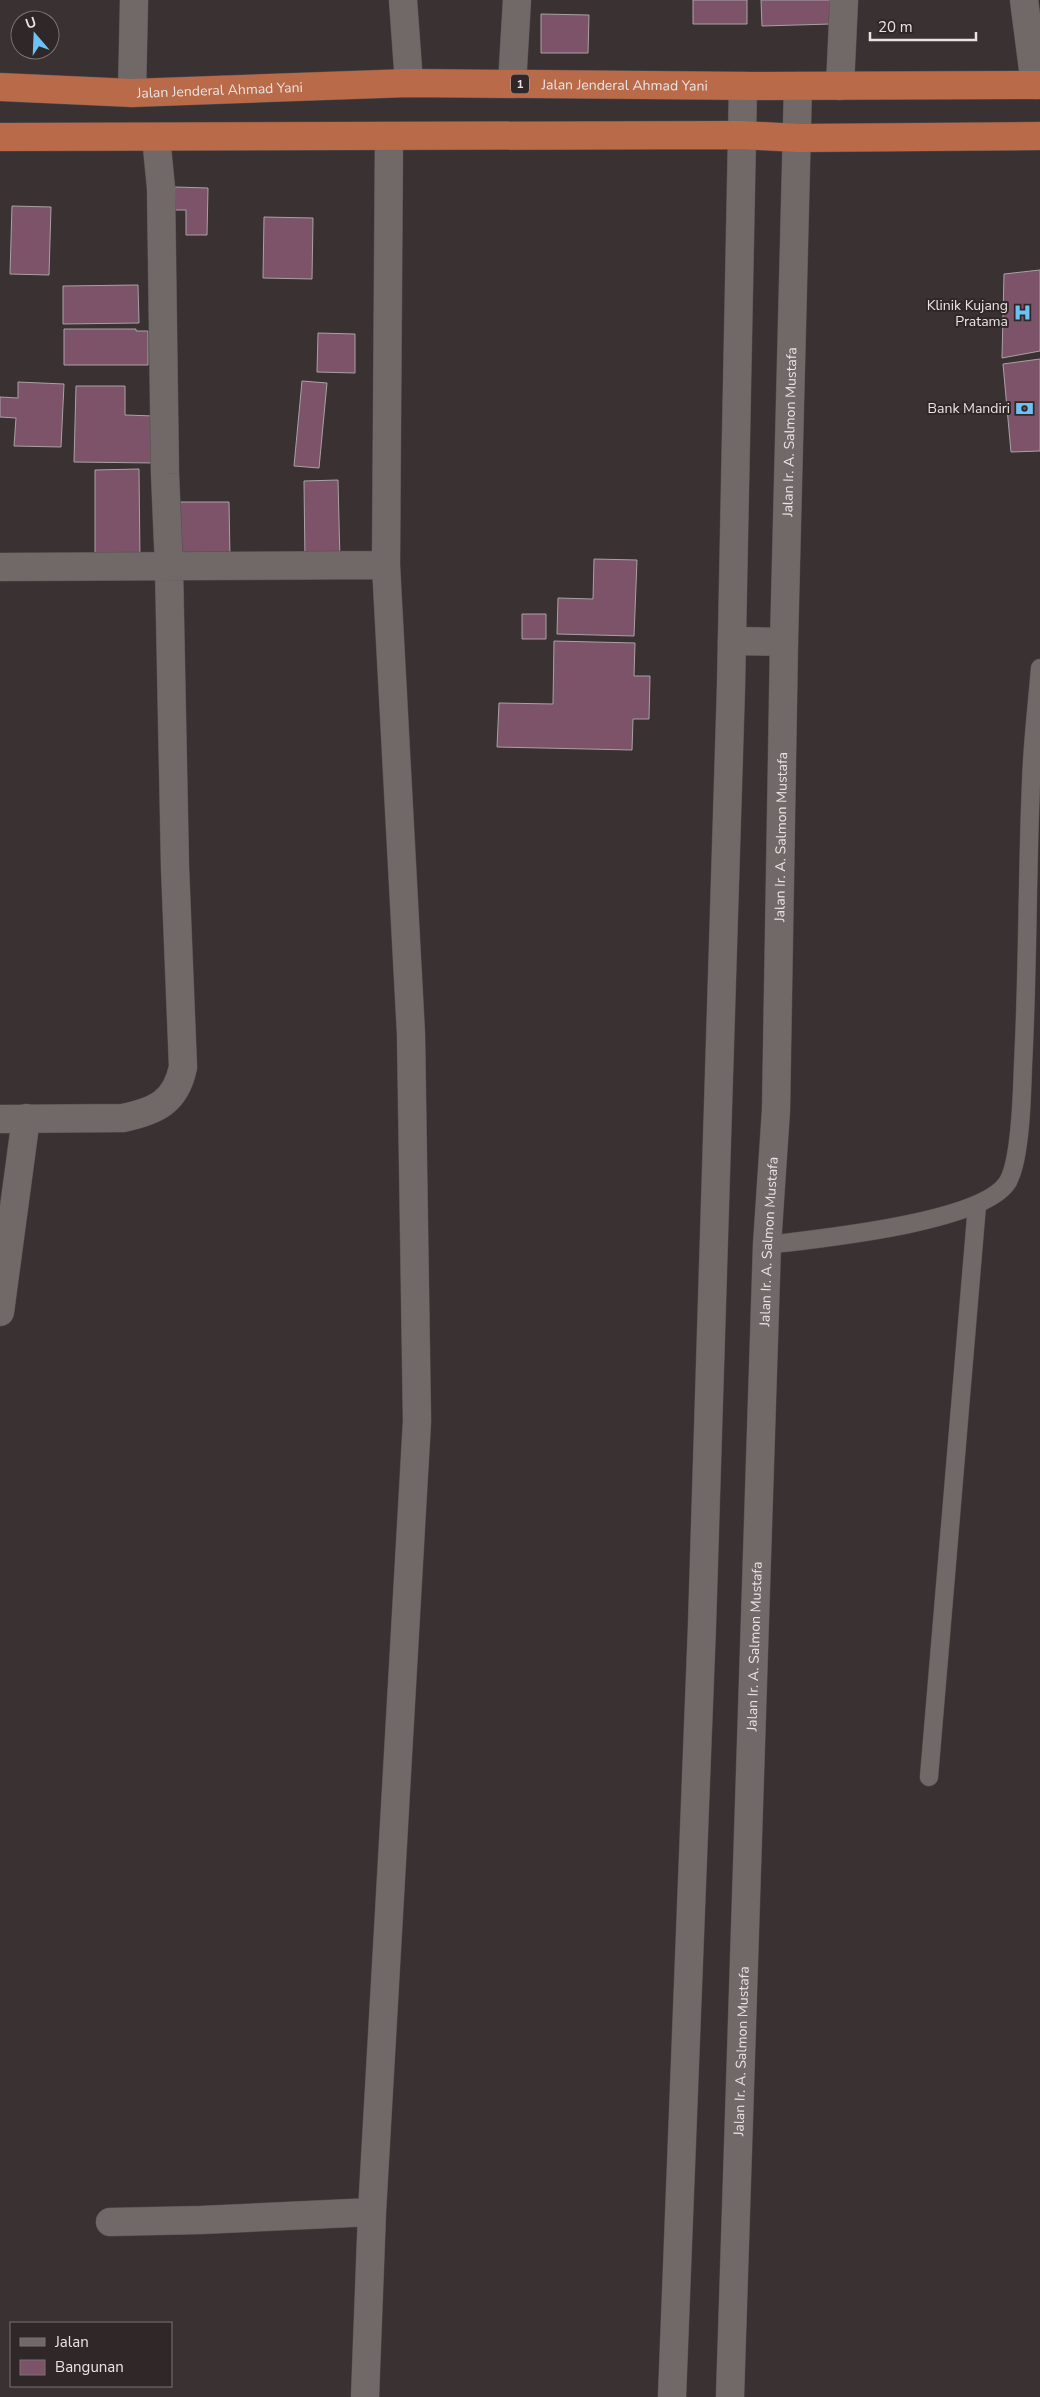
<svg xmlns="http://www.w3.org/2000/svg" width="1040" height="2397" viewBox="0 0 1040 2397" font-family="'Nunito Sans',sans-serif">
<rect width="100%" height="100%" fill="#3a3232"/>
<path fill="#7c5368" stroke="#aaa1a5" d="M693,0H747V24H693Z
M761,0H830L831,24L762,26Z
M541,14L589,15L588,53H541Z
M175,187L208,188L207,235H186V210H175Z
M12,206L51,207L49,275L10,274Z
M264,217L313,218L312,279L263,278Z
M1040,270V351L1002,358L1004,274Z
M138,285L139,323L63,324V286Z
M64,329H136V331H148V365H64Z
M318,333L355,334V373L317,372Z
M1040,359V451L1011,452L1003,364Z
M302,381L327,383L319,468L294,466Z
M18,382L64,384L61,447L14,446L16,418L0,417V397L18,398Z
M76,386H125V415L155,416L154,463L74,462Z
M139,469L140,562H95V470Z
M338,480L340,561L305,562L304,481Z
M179,502H229L230,558H180Z
M594,559L637,560L634,636L557,634L558,598L593,599Z
M522,614H546V639H522Z
M554,641L635,643L634,676H650L649,719H633L632,750L497,747L499,703L553,704Z"/>
<g fill="none" stroke-linecap="round" stroke-linejoin="round">
<defs>
<path id="service" d="M767,1245C816,1239 980,1223 1007,1183C1021,1162 1022,1092 1023,1065C1028,971 1027,877 1031,783C1032,745 1037,706 1040,668
M929,1777L977,1205"/>
<path id="minor" d="M403,0L409,83
M1024,0L1035,85
M512,84L517,0
M840,86L844,0
M132,93L134,0
M0,567L386,565
M732,641L784,642
M0,1119L123,1118C156,1111 176,1102 183,1067L175,867L169,567L165,474L161,188L156,137
M0,1312L26,1118
M110,2222L201,2220L372,2212
M365,2397L372,2212L417,1421L411,1034L386,565L389,136"/>
<g id="tertiary">
<path d="M672,2397L702,1625L731,687L743,86"/>
<path id="s1" d="M730,2397L767,1245L776,1110L784,642L798,86"/>
</g>
<g id="trunk">
<path id="s2" d="M0,87L132,93L409,83L753,86L1040,85"/>
<path d="M0,137L741,135L798,138L1040,136"/>
</g>
</defs>
<use href="#service" stroke="#554f4f" stroke-width="19"/>
<use href="#minor" stroke="#554f4f" stroke-width="29"/>
<use href="#tertiary" stroke="#554f4f" stroke-width="29"/>
<use href="#trunk" stroke="#554f4f" stroke-width="29"/>
<use href="#service" stroke="#716868" stroke-width="18"/>
<use href="#minor" stroke="#716868" stroke-width="28"/>
<use href="#tertiary" stroke="#716868" stroke-width="28"/>
<use href="#trunk" stroke="#b96a48" stroke-width="28"/>
</g>
<defs>
<symbol id="hospital-bare" viewBox="-9 -9 18 18"><path d="M-5-5h3v3.5h4V-5h3V5h-3V1.5h-4V5h-3Z" fill="#6cc2f3" stroke="#302828" stroke-width="2.5" paint-order="stroke"/></symbol>
<symbol id="bank-bare" viewBox="-9 -9 18 18"><path d="M-6-4H6V4H-6ZM0-2.3a2.3 2.3 0 1 0 0 4.6a2.3 2.3 0 1 0 0-4.6Z" fill="#6cc2f3" stroke="#302828" stroke-width="2.5" paint-order="stroke"/></symbol>
</defs>
<g fill-rule="evenodd">
<use href="#hospital-bare" x="1010" y="300" width="25" height="25"/>
<use href="#bank-bare" x="1012" y="396" width="25" height="25"/>
</g>
<g text-anchor="middle" dominant-baseline="central" stroke-width="4" stroke-linejoin="round" paint-order="stroke">
<rect fill="#302828" stroke="#b2acac" stroke-width="1" x="511" y="74.5" width="18" height="19" rx="4"/>
<g font-size="12" font-weight="bold" fill="#e9e4e4">
<text x="520" y="84">1</text>
</g>
<g font-size="14" fill="#e9e4e4" stroke="#302828">
<text stroke="none"><textPath href="#s2" startOffset="625">Jalan Jenderal Ahmad Yani</textPath></text>
<text stroke="none"><textPath href="#s2" startOffset="220">Jalan Jenderal Ahmad Yani</textPath></text>
<text stroke="none"><textPath href="#s1" startOffset="1966">Jalan Ir. A. Salmon Mustafa</textPath></text>
<text stroke="none"><textPath href="#s1" startOffset="1561">Jalan Ir. A. Salmon Mustafa</textPath></text>
<text stroke="none"><textPath href="#s1" startOffset="1156">Jalan Ir. A. Salmon Mustafa</textPath></text>
<text stroke="none"><textPath href="#s1" startOffset="751">Jalan Ir. A. Salmon Mustafa</textPath></text>
<text stroke="none"><textPath href="#s1" startOffset="346">Jalan Ir. A. Salmon Mustafa</textPath></text>
</g>
<g font-size="14" fill="#e9e4e4" stroke="#302828" text-anchor="end">
<text x="1008" y="305">Klinik Kujang<tspan x="1008" dy="16">Pratama</tspan></text>
<text x="1010" y="408">Bank Mandiri</text>
</g>
</g>
<rect x="10" y="2322" width="162" height="65" fill="#302828" stroke="#7a7373"/>
<rect x="20" y="2338" width="25" height="8" fill="#716868" stroke="#7a7373"/>
<text x="55" y="2347" font-size="15" fill="#e9e4e4">Jalan</text>
<rect x="20" y="2360" width="25" height="15" fill="#7c5368" stroke="#7a7373"/>
<text x="55" y="2372" font-size="15" fill="#e9e4e4">Bangunan</text>
<g transform="translate(35 35) rotate(341)"><circle r="24" fill="#302828" stroke="#7a7373"/>
<path d="M0-4L9 19L0 12L-9 19Z" fill="#6cc2f3"/>
<text y="-8" font-size="14" font-weight="bold" text-anchor="middle" fill="#e9e4e4">U</text>
</g>
<path d="M870 32v8h106v-8" fill="none" stroke="#e9e4e4" stroke-width="2.5"/>
<text x="878" y="32" font-size="15" fill="#e9e4e4" stroke="#302828" stroke-width="4" paint-order="stroke">20 m</text>
</svg>
